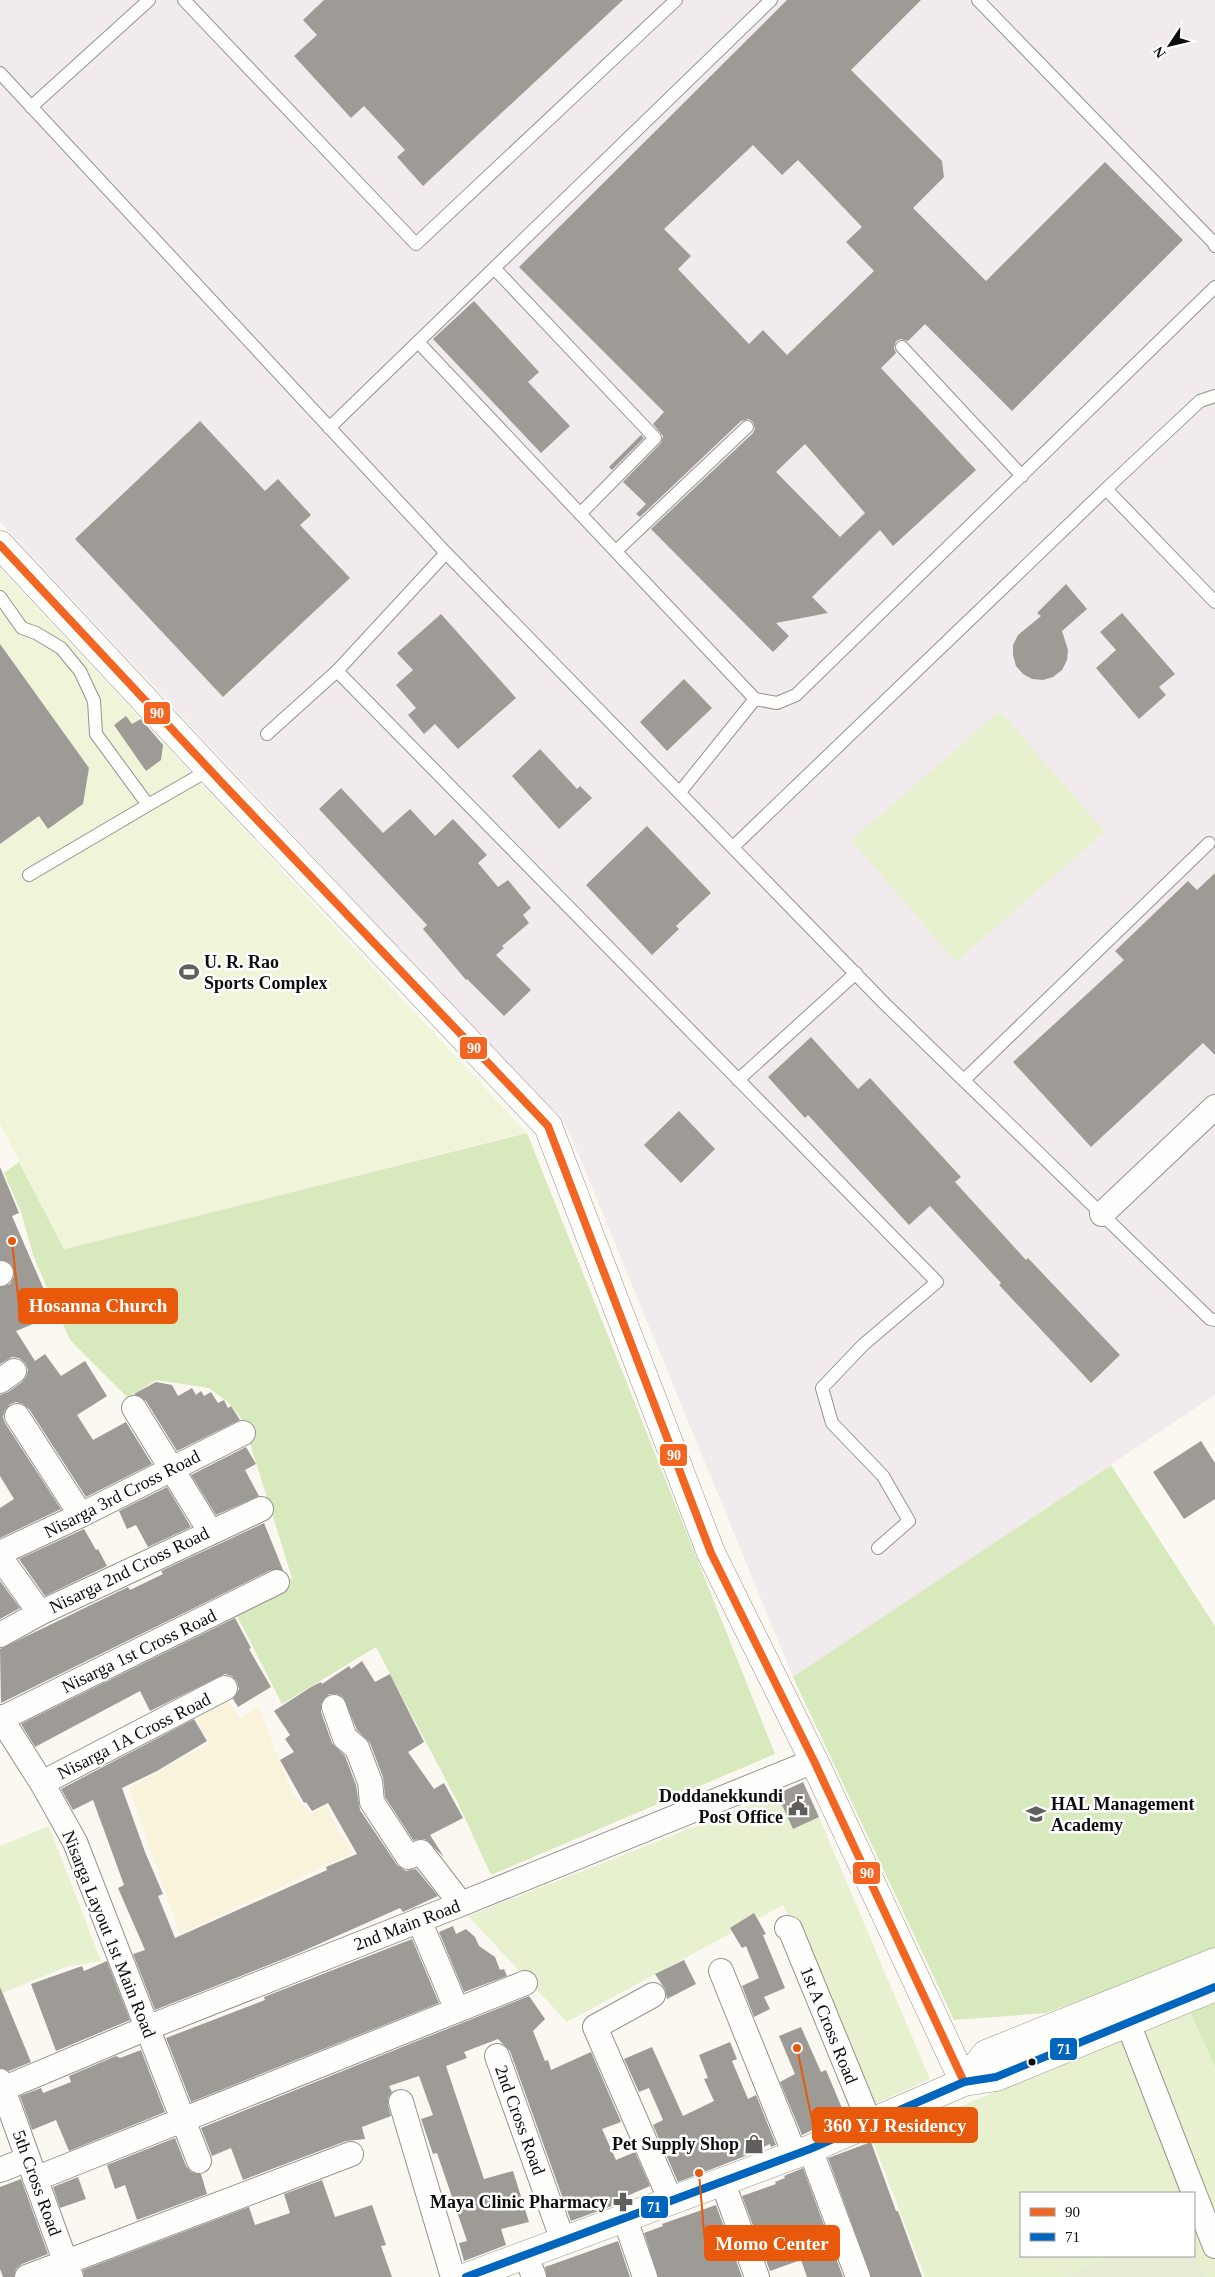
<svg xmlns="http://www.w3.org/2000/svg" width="1215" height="2277" viewBox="0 0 1215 2277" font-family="Georgia,serif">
<rect width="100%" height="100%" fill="#fbf8f1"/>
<path fill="#f2ebee" d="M0,0H1215V1395L793,1677L568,1129L0,522Z"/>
<path fill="#f9f3dc" d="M226,1698L240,1719L258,1706L292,1792L311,1814L326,1805L337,1829L353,1853L180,1934L129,1788L209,1743L194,1714Z"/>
<path fill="#e7f1cf" d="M1000,711L1105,832L956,962L851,840Z
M777,1794L793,1829L819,1817L930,2079L870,2106L783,1905L567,2022L468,1916Z
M49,1826L101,1961L66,1967L0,1994V1846Z
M1190,2012L1215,2067V2277H1207L1194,2255V2193H1021V2256H1107L1065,2277H925L873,2142Z"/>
<path fill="#d8eabd" d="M527,1133L775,1754L491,1875L457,1801L376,1647L282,1704L235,1612L292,1578L243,1421L230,1404L209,1388L156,1380L128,1398L70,1340L34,1258L21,1212L4,1173L19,1162L64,1249Z
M1111,1465L1215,1626V1950L1046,2013L954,2020L793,1677Z
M1215,2003V2067L1190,2012Z"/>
<path fill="#e9ecd4" d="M1194,2255L1207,2277H1065L1107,2256Z"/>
<path fill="#f0f5d9" d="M0,568L527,1133L64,1249L0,1124Z"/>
<path fill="#9e9b97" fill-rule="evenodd" d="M324,0H623L423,186L397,157L405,150L364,106L351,118L294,56L317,35L303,20Z
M787,0H921L851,70L942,161L944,177L913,208L986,281L1105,162L1183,240L1012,411L925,324L908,341L901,339L896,341L894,348L896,353L881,368L976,470L893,546L880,530L812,597L828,613L776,623L789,636L773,652L651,529L753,433L755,429L753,422L749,419L741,421L640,517L636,514L646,504L623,482L661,443L663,436L653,424L664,412L519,267ZM753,145L782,175L798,160L862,227L846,242L874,271L787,355L763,330L749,344L678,269L691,256L664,229ZM805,444L865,513L840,537L776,472Z
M474,301L539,372L528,382L570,426L541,453L433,339Z
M200,421L265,491L278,479L311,515L300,525L350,578L223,697L75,539Z
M641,435L644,438L612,470L609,467Z
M1066,584L1087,609L1062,631L1068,650L1067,660L1062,670L1053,677L1043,680L1032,679L1023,674L1016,666L1013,655V645L1018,635L1041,616L1037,613Z
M1122,613L1175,674L1159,687L1166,695L1139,719L1096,668L1116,650L1100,632Z
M441,614L516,698L458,749L435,724L424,734L408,715L416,708L396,685L413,670L397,653Z
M0,644L89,768L83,804L48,829L39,816L0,844Z
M684,679L712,708L667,751L640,722Z
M126,716L132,724L141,719L163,745L161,760L146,771L114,725Z
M540,749L577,789L580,786L592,798L559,829L512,776Z
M341,788L383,833L410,809L435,836L453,819L487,855L478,863L498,887L508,880L531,908L523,915L529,923L502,946L504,948L496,955L531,990L504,1016L467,979L466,980L423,929L427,925L319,809Z
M647,826L711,893L676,926L679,929L652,955L586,885Z
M1215,873V1055L1203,1043L1091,1147L1013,1062L1124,960L1115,951L1188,881L1197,890Z
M811,1037L858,1089L870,1078L961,1177L955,1182L1026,1260L1028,1258L1120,1355L1091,1383L999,1285L1001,1283L930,1206L909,1225L808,1115L805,1118L768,1077Z
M679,1111L715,1149L681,1183L644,1145Z
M0,1167L19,1213L12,1216L55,1315L16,1331L35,1361L45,1354L61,1376L85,1361L107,1396L77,1415L93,1440L126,1422L152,1464L86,1497L29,1409L23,1404L16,1402L10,1404L5,1410L3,1417L5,1423L61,1509L0,1538V1508L14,1499L0,1476V1395L8,1392L22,1382L26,1377L28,1370L25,1363L19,1358L12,1357L0,1364V1287L10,1284L14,1276L11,1264L0,1260Z
M156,1382L172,1385L178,1396L192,1388L196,1395L201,1391L204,1396L211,1392L218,1403L224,1400L228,1408L231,1406L240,1420L177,1451L146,1401L134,1394Z
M1201,1441L1215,1463V1499L1184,1519L1153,1472Z
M246,1447L256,1464L245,1470L259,1496L216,1515L191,1475Z
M167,1487L191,1527L148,1547L136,1525L127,1529L119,1511Z
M264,1523L283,1570H271L1,1703L0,1649L128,1587L130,1590L163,1574L161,1571Z
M84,1529L96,1550L98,1549L107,1566L45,1596L19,1559Z
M0,1581L20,1608L0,1619Z
M235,1618L251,1648L249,1649L271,1687L238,1707L233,1699L239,1689L237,1682L232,1676L225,1674L150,1711L140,1691L35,1747L21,1724Z
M362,1661L375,1682L390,1674L424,1742L408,1752L434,1789L444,1783L463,1818L430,1835L444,1857L425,1839L413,1840L385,1797L383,1777L370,1743L357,1730L343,1697L337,1694H329L321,1704V1712L332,1743L345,1756L356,1785L360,1810L397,1865L406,1871L416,1869L438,1896L403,1912L400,1908L301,1952L155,2010L133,1954L145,1950L118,1888L124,1885L93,1800L73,1810L61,1789L194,1719L207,1741L157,1771L122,1788L145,1852L163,1894L158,1896L175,1938L327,1870L326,1867L357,1854L328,1803L312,1811L306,1802L304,1803L280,1760L294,1752L285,1739L290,1735L274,1711L311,1687L321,1682L322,1684L349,1666L351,1669Z
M803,1782L819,1817L793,1829L777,1794Z
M754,1913L766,1934L763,1935L785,1988L764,1997L770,2009L754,2017L742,1986L759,1978L746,1946L742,1948L730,1928Z
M453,1926L456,1934L466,1929L475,1937L479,1946L495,1957L500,1970L504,1969L507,1976L464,1992L439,1932Z
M412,1939L439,2003L191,2102L166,2038L265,2000L264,1997Z
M684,1960L696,1984L667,1999L665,1989L655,1974Z
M107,1961L130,2020L56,2051L31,1984L82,1966L84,1971Z
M0,1987L31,2062L9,2071L0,2068Z
M529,1996L545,2019L533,2031L545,2061L548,2060L551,2070L591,2052L621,2122L602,2129L616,2160L635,2152L650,2186L611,2203L612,2206L571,2221L510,2051L498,2039L464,2052L467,2058L446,2066L484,2179L513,2171L529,2222L501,2229L506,2245L464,2261L459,2243L467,2241L437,2153L433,2154L421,2119L433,2115L419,2076L389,2086L392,2092L388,2098V2105L391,2116L362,2127L365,2139L346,2141L243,2180L231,2148L212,2156L201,2128Z
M801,2027L821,2072L826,2070L844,2113L819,2124L820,2126L802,2135L780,2082L795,2074L779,2036Z
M730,2042L737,2059L732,2061L748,2099L756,2095L776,2145L771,2147L770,2144L743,2157L678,2182L653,2125L663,2120L649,2088L639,2092L624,2059L652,2047L683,2116L714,2101L704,2079L708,2078L699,2055Z
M141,2050L165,2112L69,2151L56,2120L32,2130L20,2096L41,2088L43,2093L71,2082L69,2076L116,2056L120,2058Z
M175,2138L186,2166L191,2172L201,2174L207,2194L137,2220L125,2185L115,2189L107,2165Z
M871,2142L896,2211H898L922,2277H871L828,2158Z
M803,2168L843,2277H807L801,2260L770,2271L742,2196L776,2184L775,2182L785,2178L784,2176Z
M78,2177L86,2199L60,2208L53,2187Z
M21,2179L48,2254L22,2264L16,2269L14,2277H3L0,2269V2187Z
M322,2180L335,2217L372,2205L386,2245L381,2246L392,2277H84L83,2270L249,2207L255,2225L290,2213L284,2194Z
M716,2205L742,2277H658L644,2233L663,2226L662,2224Z
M618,2241L630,2277H547L545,2267Z"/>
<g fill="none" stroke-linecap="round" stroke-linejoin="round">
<defs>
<path id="service" d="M184,0L416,244L676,0
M978,0L1213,242L1215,246
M0,73L446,553L884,1003L1210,1319L1215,1320
M31,107L149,0
M494,268L655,438L580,514
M418,342L755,699L777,703L796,695L1215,287
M902,347L1022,476
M329,428L771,0
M1106,489L1200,401L1215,396
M616,551L747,427
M446,553L337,671L937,1282L863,1345L822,1388L832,1423L883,1476L909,1521L878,1548
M0,597L22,628L36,633L61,648L80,671L94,701L96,734L148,805L29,875
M267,734L337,671
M680,792L755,699
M148,805L209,770
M734,846L1106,489L1215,602
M738,1080L856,973
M964,1080L1209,843"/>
<path id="minor" d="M1102,1214L1215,1107
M0,1274L1,1273
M0,1381L14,1371
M134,1408L210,1531
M17,1416L81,1515
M0,1553L81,1515L243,1433
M0,1557L40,1613
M0,1635L40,1613L261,1509
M334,1707L345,1738L357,1748L370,1782L372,1802L408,1857L421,1852L461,1904
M0,1717L42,1783L75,1842L199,2161
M1,1719L277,1582
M42,1783L225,1688
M419,1920L457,2010
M787,1928L790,1929L870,2124
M721,1971L795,2155
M653,1995L595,2027L671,2201
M1128,2023L1194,2193
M497,2056L563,2241
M0,2081L71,2277
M0,2090L147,2028L461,1904L814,1761
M401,2102L453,2277
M810,2149L858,2277
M0,2170L28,2159
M35,2179L525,1983
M723,2183L757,2277
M1194,2193L1215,2246
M625,2219L645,2277
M526,2255L534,2277
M27,2277L351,2154"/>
<path id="tertiary" d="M0,545L224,785L548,1126L711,1553L814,1761L964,2082
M964,2082L986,2054L1215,1962
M466,2277L810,2149L964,2082L996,2077L1215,1987"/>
</defs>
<use href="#service" stroke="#949390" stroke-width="14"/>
<use href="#minor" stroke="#949390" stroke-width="26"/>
<use href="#tertiary" stroke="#949390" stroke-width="29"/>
<use href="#service" stroke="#fefefd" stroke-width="12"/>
<use href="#minor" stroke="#fefefd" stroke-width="24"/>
<use href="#tertiary" stroke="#fefefd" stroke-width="28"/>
<defs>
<path id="bus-1" d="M0,545L224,785L548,1126L711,1553L814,1761L964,2082"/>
<path id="bus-2" d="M466,2277L810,2149L964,2082L996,2077L1215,1987"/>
</defs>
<use href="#bus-1" stroke="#fff" stroke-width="11"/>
<use href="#bus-2" stroke="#fff" stroke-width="11"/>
<use href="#bus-1" stroke="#f26522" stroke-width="8"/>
<use href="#bus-2" stroke="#0065bd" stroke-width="8"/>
</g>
<defs>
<symbol id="stadium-bare" viewBox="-9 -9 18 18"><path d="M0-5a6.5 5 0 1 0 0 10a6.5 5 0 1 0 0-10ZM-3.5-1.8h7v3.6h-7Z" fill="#605f5d" stroke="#fff" stroke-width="2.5" paint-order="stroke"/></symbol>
<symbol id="civic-bare" viewBox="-9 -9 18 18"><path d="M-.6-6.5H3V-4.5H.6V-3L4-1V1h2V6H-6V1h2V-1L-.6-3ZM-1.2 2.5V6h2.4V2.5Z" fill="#605f5d" stroke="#fff" stroke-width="2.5" paint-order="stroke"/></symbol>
<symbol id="university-bare" viewBox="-9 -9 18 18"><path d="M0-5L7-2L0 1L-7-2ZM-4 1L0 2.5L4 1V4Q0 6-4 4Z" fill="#605f5d" stroke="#fff" stroke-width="2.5" paint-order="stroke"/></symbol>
<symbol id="shop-bare" viewBox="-9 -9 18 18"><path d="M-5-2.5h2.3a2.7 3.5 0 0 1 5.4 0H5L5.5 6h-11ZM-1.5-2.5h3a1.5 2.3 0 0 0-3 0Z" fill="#605f5d" stroke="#fff" stroke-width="2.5" paint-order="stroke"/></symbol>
<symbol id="pharmacy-bare" viewBox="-9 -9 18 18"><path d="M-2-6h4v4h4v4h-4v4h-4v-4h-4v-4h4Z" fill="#605f5d" stroke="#fff" stroke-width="2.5" paint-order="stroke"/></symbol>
</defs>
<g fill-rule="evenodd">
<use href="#stadium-bare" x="175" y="958" width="28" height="28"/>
<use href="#civic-bare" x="784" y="1792" width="28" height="28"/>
<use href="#university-bare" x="1022" y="1800" width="28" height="28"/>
<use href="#shop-bare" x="740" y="2130" width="28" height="28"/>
<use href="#pharmacy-bare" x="609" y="2188" width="28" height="28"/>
</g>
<circle fill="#0d0d0d" stroke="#fff" stroke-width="2" cx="1032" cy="2062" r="4.5"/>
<g text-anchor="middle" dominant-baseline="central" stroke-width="5" stroke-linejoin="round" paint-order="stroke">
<g font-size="18" font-weight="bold" fill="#0d0d0d" stroke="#fff" text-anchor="end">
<text x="204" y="962" text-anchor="start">U. R. Rao<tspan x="204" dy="21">Sports Complex</tspan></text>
<text x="783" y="1796">Doddanekkundi<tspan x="783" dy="21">Post Office</tspan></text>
<text x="1051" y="1804" text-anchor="start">HAL Management<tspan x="1051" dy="21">Academy</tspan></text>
<text x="739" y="2144">Pet Supply Shop</text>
<text x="608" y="2202">Maya Clinic Pharmacy</text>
</g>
<g font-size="18" fill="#0d0d0d" stroke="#fff">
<text transform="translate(122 1494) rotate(-27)">Nisarga 3rd Cross Road</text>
<text transform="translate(129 1570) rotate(-26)">Nisarga 2nd Cross Road</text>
<text transform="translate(139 1651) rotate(-26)">Nisarga 1st Cross Road</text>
<text transform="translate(134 1736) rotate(-27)">Nisarga 1A Cross Road</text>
<text transform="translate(407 1925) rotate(-21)">2nd Main Road</text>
<text transform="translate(109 1934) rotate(68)">Nisarga Layout 1st Main Road</text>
<text transform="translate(829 2025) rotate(68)">1st A Cross Road</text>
<text transform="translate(520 2120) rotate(70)">2nd Cross Road</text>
<text transform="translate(37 2183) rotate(70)">5th Cross Road</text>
</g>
</g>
<path fill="none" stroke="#e8590c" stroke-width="2" d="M12 1241L19 1306M797 2048L813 2125M699 2173L705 2243"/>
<g fill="#e8590c" stroke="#fff" stroke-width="2">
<circle cx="12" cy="1241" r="5"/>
<circle cx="797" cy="2048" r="5"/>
<circle cx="699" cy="2173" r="5"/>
</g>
<g fill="#e8590c" stroke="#e8590c" stroke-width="2">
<rect x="19" y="1289" width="158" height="34" rx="5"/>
<rect x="813" y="2108" width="164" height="34" rx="5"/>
<rect x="705" y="2226" width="134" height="34" rx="5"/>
</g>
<g font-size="19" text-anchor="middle" font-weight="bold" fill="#fff">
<text x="98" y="1312">Hosanna Church</text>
<text x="895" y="2132">360 YJ Residency</text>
<text x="772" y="2250">Momo Center</text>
</g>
<g stroke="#fff" stroke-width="2">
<rect x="143" y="701" width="28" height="24" rx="5" fill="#f26522"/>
<rect x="459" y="1036" width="29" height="24" rx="5" fill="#f26522"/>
<rect x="659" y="1443" width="29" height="24" rx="5" fill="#f26522"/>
<rect x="852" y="1861" width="29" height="24" rx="5" fill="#f26522"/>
<rect x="1049" y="2037" width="29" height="24" rx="5" fill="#0065bd"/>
<rect x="640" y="2195" width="29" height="24" rx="5" fill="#0065bd"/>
</g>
<g font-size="14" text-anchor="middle" font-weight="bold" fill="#fff">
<text x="157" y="718">90</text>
<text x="474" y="1053">90</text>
<text x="674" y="1460">90</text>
<text x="867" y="1878">90</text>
<text x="1064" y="2054">71</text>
<text x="654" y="2212">71</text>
</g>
<rect x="1020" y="2192" width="175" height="65" fill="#ffffff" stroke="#9e9e9e"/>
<rect x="1030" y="2208" width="25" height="8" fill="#f26522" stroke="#9e9e9e"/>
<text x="1065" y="2217" font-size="15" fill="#0d0d0d">90</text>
<rect x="1030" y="2233" width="25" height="8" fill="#0065bd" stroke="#9e9e9e"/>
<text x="1065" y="2242" font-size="15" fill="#0d0d0d">71</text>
<g transform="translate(1170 45) rotate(235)" stroke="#ffffff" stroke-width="4" paint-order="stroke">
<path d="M0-4L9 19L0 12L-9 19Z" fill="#0d0d0d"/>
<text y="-8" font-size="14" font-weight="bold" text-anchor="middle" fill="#0d0d0d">N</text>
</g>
</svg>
